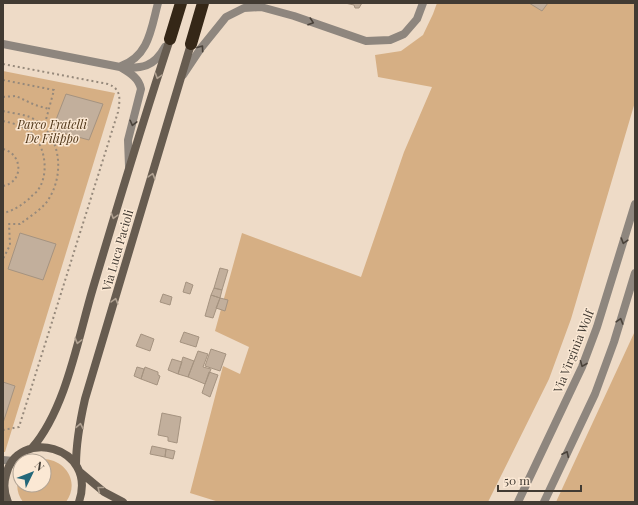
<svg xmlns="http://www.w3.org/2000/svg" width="638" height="505" viewBox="0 0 638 505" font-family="'Playfair Display',serif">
<rect width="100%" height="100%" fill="#eedbc7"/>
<path fill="#d6af84" d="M437,3H635V102L571,319L549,379L488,502H219L190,493L223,366L240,374L249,347L215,331L242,233L361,277L404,152L432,87L378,77L375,55L401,51L423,35L433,14Z
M3,71L115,93L5,452H3Z
M635,331V502H556Z
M41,459C64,458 81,481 66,502H23C16,493 16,483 20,473V485H44V461H33Z"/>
<path fill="#c2af9c" stroke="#a59380" d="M345,3H362L359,8H355L354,5Z
M529,3H548L542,11Z
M66,94L103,104L89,140L52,130Z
M20,233L56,244L43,280L8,269Z
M220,268L228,270L222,290L214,288Z
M186,282L193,285L190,294L183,292Z
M214,288L222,290L220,298L211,295Z
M163,294L172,297L170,305L160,302Z
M211,295L220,298L213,318L205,316Z
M220,298L228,300L225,311L216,308Z
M184,332L199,337L196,347L180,342Z
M141,334L154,339L150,351L136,346Z
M211,349L226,354L220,371L205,366Z
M198,351L208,354L203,367L211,369L205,384L188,377Z
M183,357L194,361L188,377L178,374Z
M172,359L182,362L178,374L168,370Z
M137,367L144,369L141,379L134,376Z
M145,367L158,372V375L160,376L157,385L141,379Z
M209,372L218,375L210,397L202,393Z
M3,382L15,386L3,423Z
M162,413L181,417L177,443L168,441V437L158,435Z
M152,446L166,449L165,457L150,454Z
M166,449L175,451L173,459L165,457Z"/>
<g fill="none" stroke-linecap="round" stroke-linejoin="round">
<path stroke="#96897b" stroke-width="2" stroke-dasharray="2 3" stroke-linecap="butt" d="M3,64L108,84C122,89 120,100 118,112L19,427L3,430
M3,80L54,90L44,127
M3,97L16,96L35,105L49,109
M3,111C11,113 22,114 30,117C62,133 66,176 46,203C39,211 28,218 20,224H9L10,245L3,259
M3,121C12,123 21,125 29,131C45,143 50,173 38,190C36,193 32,195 30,198C22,205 13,211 3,213
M3,149C23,154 24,182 3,186"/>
<path stroke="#8e867e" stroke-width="8" d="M3,44L120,67C142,69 154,67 165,47
M121,66C149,56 151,29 158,3
M120,67C130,73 139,78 141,89L128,140L129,166
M183,75L201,48L226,17L244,8L261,7L294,16L366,41L390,40L404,34L417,19L423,3
M3,460L13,461
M518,502L582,367L597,327L635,204
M544,502L595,394L614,342L635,273"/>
<path stroke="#675c50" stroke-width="8" d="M32,448C66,409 78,338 93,288C118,204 143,121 170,39
M76,465C76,442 80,421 85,399L191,44
M80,472L104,492L123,502
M8,502C4,493 3,485 6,475C17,427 98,445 79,502"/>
<path stroke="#352717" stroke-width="12" d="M170,39L181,3
M191,44L203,3"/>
</g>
<defs><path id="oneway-chevron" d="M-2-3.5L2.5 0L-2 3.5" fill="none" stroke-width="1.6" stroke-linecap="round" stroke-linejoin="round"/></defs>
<g stroke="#4a423a">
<use href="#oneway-chevron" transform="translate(311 22) rotate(19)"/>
<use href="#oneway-chevron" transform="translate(201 48) rotate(-54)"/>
<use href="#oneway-chevron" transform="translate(133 123) rotate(104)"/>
<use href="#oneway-chevron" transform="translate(624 241) rotate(107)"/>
<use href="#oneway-chevron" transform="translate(620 321) rotate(-73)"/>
<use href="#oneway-chevron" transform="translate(583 364) rotate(112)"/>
<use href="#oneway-chevron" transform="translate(566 454) rotate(-65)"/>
</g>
<g stroke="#b1a292">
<use href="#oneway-chevron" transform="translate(158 76) rotate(108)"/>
<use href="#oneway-chevron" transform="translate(152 176) rotate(-74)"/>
<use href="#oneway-chevron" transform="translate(114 216) rotate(107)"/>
<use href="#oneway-chevron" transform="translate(115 301) rotate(-74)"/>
<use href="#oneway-chevron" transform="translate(78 341) rotate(105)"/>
<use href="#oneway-chevron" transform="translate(80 426) rotate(-79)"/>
<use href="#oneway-chevron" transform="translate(100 489) rotate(-141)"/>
</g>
<g text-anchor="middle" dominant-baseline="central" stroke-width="3" stroke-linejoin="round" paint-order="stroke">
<g font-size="12" font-style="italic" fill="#4d3315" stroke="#fbe8d4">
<text x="52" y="124">Parco Fratelli<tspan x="52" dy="14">De Filippo</tspan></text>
</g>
<g font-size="12" fill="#423b33" stroke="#fbe8d4">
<text transform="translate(117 250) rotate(-74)">Via Luca Pacioli</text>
<text transform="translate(573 351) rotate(-68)">Via Virginia Wolf</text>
</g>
</g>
<rect width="638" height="505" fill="none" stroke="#423b33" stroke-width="8"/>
<g transform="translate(32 473) rotate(47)"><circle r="19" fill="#fbe8d4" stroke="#b1a394"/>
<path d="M0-3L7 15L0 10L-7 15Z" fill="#246779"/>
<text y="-6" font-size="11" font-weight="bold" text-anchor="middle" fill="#423b33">N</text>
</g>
<path d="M498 485v6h83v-6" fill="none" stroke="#423b33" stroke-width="2"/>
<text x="504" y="485" font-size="12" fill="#423b33" stroke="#fbe8d4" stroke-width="3" paint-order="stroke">50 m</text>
</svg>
